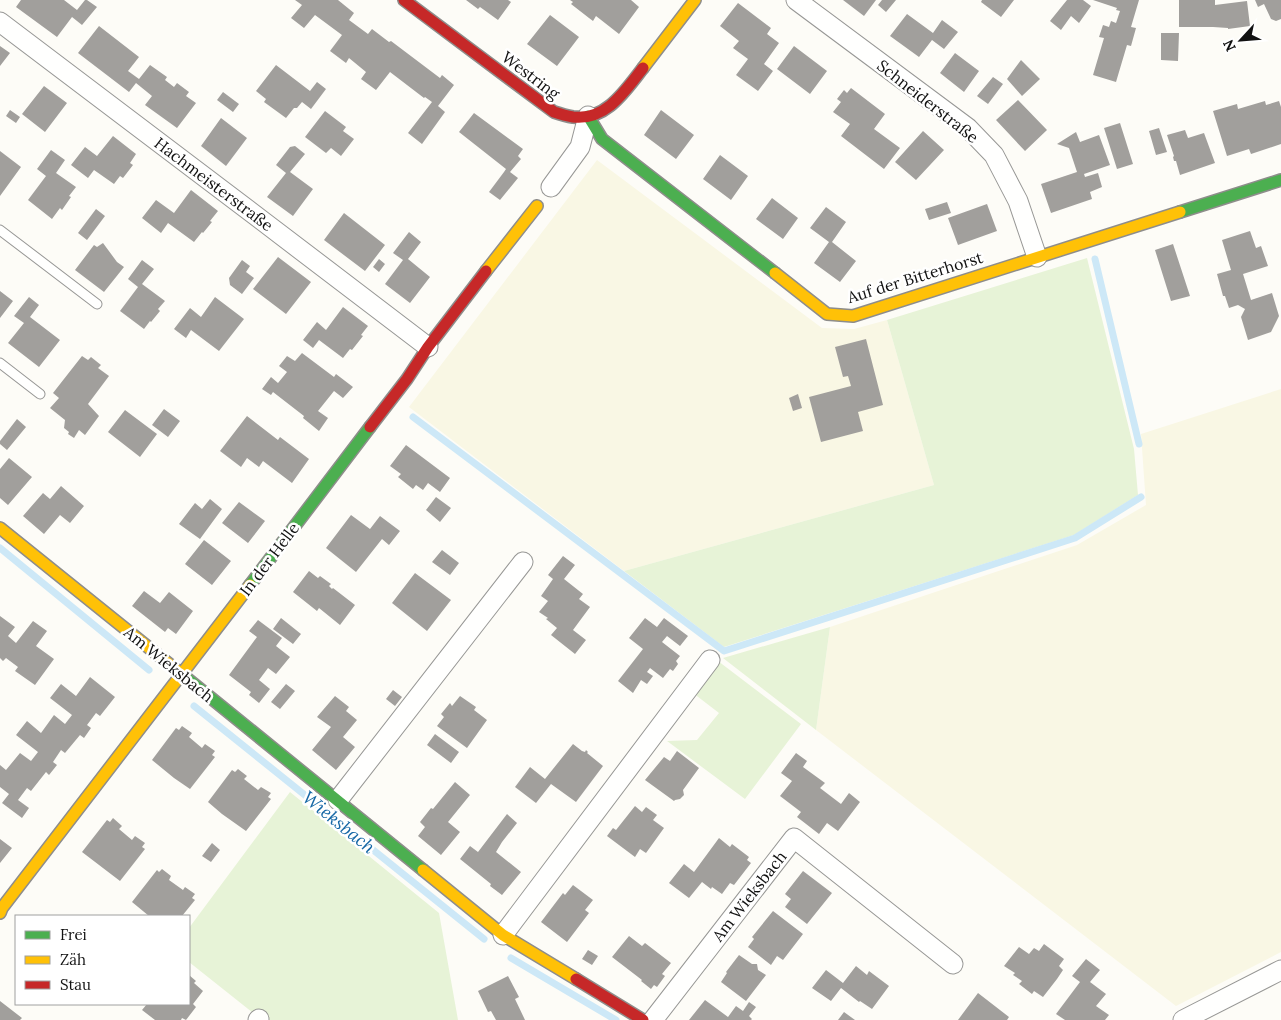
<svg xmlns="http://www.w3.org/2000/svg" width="1281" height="1020" viewBox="0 0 1281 1020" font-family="Lora,serif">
<rect width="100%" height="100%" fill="#fdfcf7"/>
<path fill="#f9f7e4" d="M597,160L822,328L854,329L887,320L934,485L624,571L409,407Z
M1281,389V952L1176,1006L816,730L830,627L1077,545L1146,505L1141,434Z"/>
<path fill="#e7f3d7" d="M1087,258L1134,449L1138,495L1074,535L724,647L624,571L934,485L887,320Z
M830,627L816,730L723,658Z
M718,661L801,724L745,799L667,741L697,740L719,713L693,693Z
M290,792L439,913L458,1020H262L189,962V928Z"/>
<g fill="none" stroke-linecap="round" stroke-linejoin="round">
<path stroke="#cde8f7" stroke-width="7" d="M1095,259L1139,444
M413,417L724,651L1075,538L1141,497
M0,548L149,670
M194,706L484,939
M511,958L616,1020"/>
</g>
<path fill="#a19f9c" d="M21,0H64L77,10L85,0H87L97,7L82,25L72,17L57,37L16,7Z
M295,0H338L354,13L349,20L368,34L372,29L389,42L391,41L440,78L442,75L454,85L438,106L445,112L422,144L408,133L432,102L425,97L424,98L390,72L376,90L361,79L366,72L349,58L346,63L330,51L342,35L315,15L304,28L291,18L302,5Z
M466,0H508L511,2L498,20L480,7L478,9Z
M570,0H631L639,7L619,34L596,16L593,21L589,18L571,4L573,2Z
M843,0H876L864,16Z
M882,0H896L886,12L878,5Z
M982,0H1014L1001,17L981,2Z
M1067,0H1083L1091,6L1079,23L1071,16L1061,30L1050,21Z
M1093,0H1139L1131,27L1136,28L1131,46L1127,45L1116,82L1093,75L1104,38L1099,37L1103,25L1109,27L1111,21L1116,23L1120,11L1116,10L1117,8Z
M1179,0H1215V5L1247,1L1250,26L1228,29V28L1213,27H1179Z
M1255,0H1281V19L1276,21L1271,19L1264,4L1258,7Z
M738,3L771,28L767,34L779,43L764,64L773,71L758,91L736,75L748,59L733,48L739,41L720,26Z
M907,14L933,33L942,20L958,32L944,49L932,40L919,57L890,36Z
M550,15L579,37L557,66L527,44Z
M99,26L139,57L128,71L139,79L150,65L167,77L165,80L174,87L177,83L189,92L186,96L196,103L177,128L145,105L152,96L136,83L129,92L78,53Z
M1161,33H1179L1178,61L1161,60Z
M0,46L10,53L0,66Z
M794,46L827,71L810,94L777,69Z
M955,53L979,71L964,92L940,73Z
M1021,60L1040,79L1022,96L1007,79Z
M276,65L310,91L317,82L326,89L311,109L302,102L297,108H294L286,118L264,102L266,99L256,91Z
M993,77L1003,84L988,104L977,96Z
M44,86L67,103L45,132L22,114Z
M851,88L885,114L874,129L900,148L884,169L841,136L850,124L833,112L841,102L837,99L844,90L847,93Z
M223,92L239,104L233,112L217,100Z
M1018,100L1047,130L1025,151L996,120Z
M1265,101L1266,105L1279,101L1281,107V144L1251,154L1249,149L1227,156L1213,111L1237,104L1238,109Z
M10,110L20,117L16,123L6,116Z
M661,110L694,135L676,159L644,135Z
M325,111L346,127L343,131L354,139L341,156L331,148L326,153L305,137Z
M474,113L523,149L518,156L521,159L510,172L518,178L500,200L489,192L504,172L506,169L459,132Z
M221,118L247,138L226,166L201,146Z
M1120,123L1133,164L1117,169L1104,128Z
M1159,128L1167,152L1156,155L1149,131Z
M1185,130L1188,138L1204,133L1215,163L1180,175L1176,161H1174L1173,157L1174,156L1167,135Z
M923,131L944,150L916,180L895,162Z
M1076,132L1080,142L1099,135L1110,165L1084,174L1085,177L1098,173L1102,187L1090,192L1092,199L1051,213L1041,184L1077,172L1069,148L1057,144Z
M113,136L136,154L130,163L133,165L123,178L120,176L114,184L94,170L88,178L71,165L85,147L97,156Z
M295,146L305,154L290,172L313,189L293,216L267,197L286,173L276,165L290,147Z
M51,150L65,160L56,173L76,187L69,196L71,197L62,210L60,208L52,219L28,200L46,176L37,169Z
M0,151L21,167L0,196Z
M720,155L748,176L731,200L703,179Z
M191,190L218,211L210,221L212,222L203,233L202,232L194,242L168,223L161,233L142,218L156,200L174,213Z
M772,198L798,218L783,239L756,219Z
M947,202L951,213L929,220L925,209Z
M987,204L997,231L958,245L948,218Z
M826,207L846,222L832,242L856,261L840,282L814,263L829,242L810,228Z
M96,209L105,216L87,240L78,233Z
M344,213L385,245L365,271L324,240Z
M1250,231L1256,248L1261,246L1268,266L1243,274L1251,300L1272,293L1279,316L1271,332L1248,340L1241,317L1245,309L1238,305L1229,308L1225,296H1223L1217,274L1231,270L1222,240Z
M409,232L421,242L408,259L430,277L410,303L385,284L403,260L393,253Z
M103,243L117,262L124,267L104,292L75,270L94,245L97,247Z
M1173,244L1190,296L1171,301L1155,250Z
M278,257L311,282L286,314L253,289Z
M379,259L385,264L379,272L373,267Z
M142,260L154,269L142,284L165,301L158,309L160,311L151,322L150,321L144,329L120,311L138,287L128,279Z
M242,260L250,266L246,272L254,278L242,294L230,285L229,278Z
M0,291L13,301L0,318Z
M29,297L39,305L30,317L60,340L39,367L8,343L24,323L14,316Z
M215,297L244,319L219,351L191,330L186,338L174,329L190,308L201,317Z
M343,307L368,326L361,335L363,336L352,350L350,349L343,358L319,340L313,348L303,340L317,322L326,330Z
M866,339L883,405L858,412L863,431L821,442L809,397L851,386L848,376L843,377L835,347Z
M302,353L334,377L336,374L353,387L343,398L334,391L318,411L328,418L319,431L303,418L304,416L273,392L271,395L262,389L271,377L278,383L287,372L279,366L287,356L295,361Z
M82,356L88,360L91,357L101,365L98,368L109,376L88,404L99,416L85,435L79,430L74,438L68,434L69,432L64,428L65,420L50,408L59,398L53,393Z
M798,394L802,408L793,411L789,398Z
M164,409L180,421L168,437L152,425Z
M125,410L157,434L140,457L108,432Z
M247,416L278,440L280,437L309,459L292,483L263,461L259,467L247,458L241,467L220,451Z
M17,419L26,427L7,450L0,444V441Z
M406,445L450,478L440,492L428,483L423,490L416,485L413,489L398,477L401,474L390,466Z
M9,458L32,477L8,505L0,498V469Z
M61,486L84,506L70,523L60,515L44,534L23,516L43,493L50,499Z
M436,497L451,508L440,522L426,510Z
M210,499L222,509L200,539L179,524L195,503L202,509Z
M239,502L265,521L248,543L222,523Z
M351,515L370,529L380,516L400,531L389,545L382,539L356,572L326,548Z
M204,540L231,561L212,585L185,564Z
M442,550L459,563L450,575L432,562Z
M563,556L575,565L564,579L583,594L579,599L590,607L573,630L586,640L575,654L551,635L557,628L546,619L548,618L539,612L548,601L541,596L553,579L548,575Z
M309,571L318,578L320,576L331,584L329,586L332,589L333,588L355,605L340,625L319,608L317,611L293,592Z
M415,573L451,600L427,631L392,603Z
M144,591L160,603L169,592L193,611L176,634L168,628L165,632L132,606Z
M0,616L15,627L8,636L16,643L33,621L47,631L36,646L54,659L35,685L15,671L18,667L6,658L3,661L0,658Z
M281,618L301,634L293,644L273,629Z
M645,618L657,627L664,618L688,636L680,646L667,636L662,642L680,656L676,661L678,664L673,671L670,669L663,678L650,668L647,672L653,676L647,684L641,680L633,693L618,681L643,649L629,638Z
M258,620L282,638L276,646L290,657L276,674L268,668L259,680L270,689L259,703L249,695L251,692L229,675L257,637L249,631Z
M90,677L115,697L100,716L96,713L87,725L91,728L84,738L80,735L65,753L61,750L53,762L57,765L49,775L46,772L31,791L27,788L18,800L29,808L22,818L2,803L9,794L0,787V765L6,770L20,753L31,761L38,752L16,735L27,721L41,733L54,715L65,724L72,715L50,698L61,684L76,696Z
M286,684L295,691L280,709L271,702Z
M393,690L402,697L395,706L386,699Z
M335,696L349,707L346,711L357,720L343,737L355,747L336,770L312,750L331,727L317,717Z
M460,696L476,707L474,710L487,720L467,748L437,726L444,717L441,714L450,703L452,706Z
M182,726L192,733L189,737L202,748L205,744L215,751L212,755L215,757L190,789L174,778L152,760L176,728L179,730Z
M435,734L459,752L451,763L427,745Z
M573,744L582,751L585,752L586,750L588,752L587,753L603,766L576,802L551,784L536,803L515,787L530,767L545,779Z
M677,751L699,768L683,790L684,795L680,799L675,800L674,801L645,780L664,757L670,761Z
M796,753L807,761L803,767L825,783L820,788L841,804L849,793L860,802L838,831L827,823L819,834L797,817L801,812L780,796L792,781L781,773Z
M238,769L247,776L244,779L258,790L261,787L271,793L268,797L271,799L246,831L222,814L208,802L232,770L235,772Z
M455,782L470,795L448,822L460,832L441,855L418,836L425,827L420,822L431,808L433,809Z
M635,806L642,812L646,807L657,815L653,820L664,828L646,853L640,849L635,857L607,836L613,828L616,830Z
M507,814L517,823L502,842L496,852L521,872L502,895L490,886L491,884L460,859L470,846L478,852Z
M113,818L122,826L119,829L132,840L135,836L145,843L142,847L145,849L120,881L82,852L107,820L110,822Z
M719,838L730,847L732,844L749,857L747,860L751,863L734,885L730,883L722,894L712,887L711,889L702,882L689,898L669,883L684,864L694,872Z
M0,839L12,848L0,863Z
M212,843L220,850L211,862L202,856Z
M162,869L171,876L169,880L183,890L185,887L195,894L192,898L195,900L182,916H149L132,902L157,870L159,872Z
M803,871L832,893L807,924L785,907L791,899L785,894Z
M573,885L593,900L585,910L589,913L567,942L541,922L563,893L565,895Z
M773,911L803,934L783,960L777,956L771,965L748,947L754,939L752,937Z
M629,936L642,946L645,943L671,963L662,974L665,976L657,987L654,985L651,989L641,981L642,980L612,957Z
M1044,944L1064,959L1059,966L1063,970L1057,979L1043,997L1034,991L1032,994L1019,984L1022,981L1013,975L1015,973L1004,966L1019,947L1029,954L1034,948L1039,951Z
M588,950L598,956L592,965L582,959Z
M739,955L752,964H757L758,970L766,975L746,1001L721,982L727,973L726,972Z
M1086,959L1100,970L1090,982L1106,994L1096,1006L1109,1015L1105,1020H1065L1056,1014L1080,982L1072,976Z
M856,966L867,975L869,971L889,986L872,1009L860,1001L859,1002L841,988L831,1001L812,988L826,970L843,983Z
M189,975L196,981L194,983L203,991L193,1004L196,1007L186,1020L182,1018L181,1020H155L142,1010L147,1004H189Z
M508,976L519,997L515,999L525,1020H496L491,1011L488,1012L478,991Z
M978,993L1009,1017L1007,1020H958Z
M705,1000L728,1017L736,1006L743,1011L749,1002L756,1007L749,1016L752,1019L751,1020H689Z
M0,1001L22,1018L20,1020H0Z
M844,1012L855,1020H838Z"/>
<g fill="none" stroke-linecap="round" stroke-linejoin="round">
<defs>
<path id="lane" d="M0,230L97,304
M0,363L40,394"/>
<path id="street" d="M796,0L968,128L994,155L1018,201L1037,257
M0,22L264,222L428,347
M551,187L580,147L588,116
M338,800L523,562
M503,935L710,660
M258,1020L259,1019
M653,1020L794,838L953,964
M1183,1020L1281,970"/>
<path id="fast" d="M588,116L602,139L775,273
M1180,212L1281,180
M250,585L370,427
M179,672L423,870"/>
<path id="slow" d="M643,68L695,0
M486,271L537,206
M775,273L827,314L853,316L1180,212
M0,528L179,672
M423,870L503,935L576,979
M0,913L2,908L250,585"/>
<path id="jam" d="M404,0L554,112C560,114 567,116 573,117C606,121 625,91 643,68
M370,427L407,379L428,347L486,271
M576,979L643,1020"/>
</defs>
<use href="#lane" stroke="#979795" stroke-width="11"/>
<use href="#street" stroke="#979795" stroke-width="21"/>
<use href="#fast" stroke="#8e8d8b" stroke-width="14"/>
<use href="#slow" stroke="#8e8d8b" stroke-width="14"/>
<use href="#jam" stroke="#8e8d8b" stroke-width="14"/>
<use href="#lane" stroke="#fffffe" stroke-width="9"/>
<use href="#street" stroke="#fffffe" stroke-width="19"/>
<use href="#fast" stroke="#4caf50" stroke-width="11"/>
<use href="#slow" stroke="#ffc107" stroke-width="11"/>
<use href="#jam" stroke="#c62828" stroke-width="11"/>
</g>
<g text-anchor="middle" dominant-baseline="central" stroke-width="5" stroke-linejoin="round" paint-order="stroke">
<g font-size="16" fill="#111" stroke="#fff">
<text transform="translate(531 75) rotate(37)">Westring</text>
<text transform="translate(928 101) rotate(38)">Schneiderstraße</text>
<text transform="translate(214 184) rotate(37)">Hachmeisterstraße</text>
<text transform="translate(915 277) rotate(-17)">Auf der Bitterhorst</text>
<text transform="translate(269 559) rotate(-53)">In der Helle</text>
<text transform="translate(169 664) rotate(39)">Am Wieksbach</text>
<text transform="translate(749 896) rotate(-52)">Am Wieksbach</text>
</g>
<g font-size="18" font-style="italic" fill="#1768a6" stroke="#fff">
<text transform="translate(339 822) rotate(39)">Wieksbach</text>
</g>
</g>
<rect x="15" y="915" width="175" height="90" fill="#ffffff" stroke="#a0a0a0"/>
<rect x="25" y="931" width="25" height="8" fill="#4caf50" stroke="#a0a0a0"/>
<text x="60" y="940" font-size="15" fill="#111111">Frei</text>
<rect x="25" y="956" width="25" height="8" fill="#ffc107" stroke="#a0a0a0"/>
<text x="60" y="965" font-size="15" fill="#111111">Zäh</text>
<rect x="25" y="981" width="25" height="8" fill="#c62828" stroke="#a0a0a0"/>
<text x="60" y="990" font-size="15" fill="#111111">Stau</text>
<g transform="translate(1241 40) rotate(244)" stroke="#ffffff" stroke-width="4" paint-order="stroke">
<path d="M0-4L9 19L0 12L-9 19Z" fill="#111111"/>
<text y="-8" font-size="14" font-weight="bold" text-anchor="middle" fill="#111111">N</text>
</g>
</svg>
